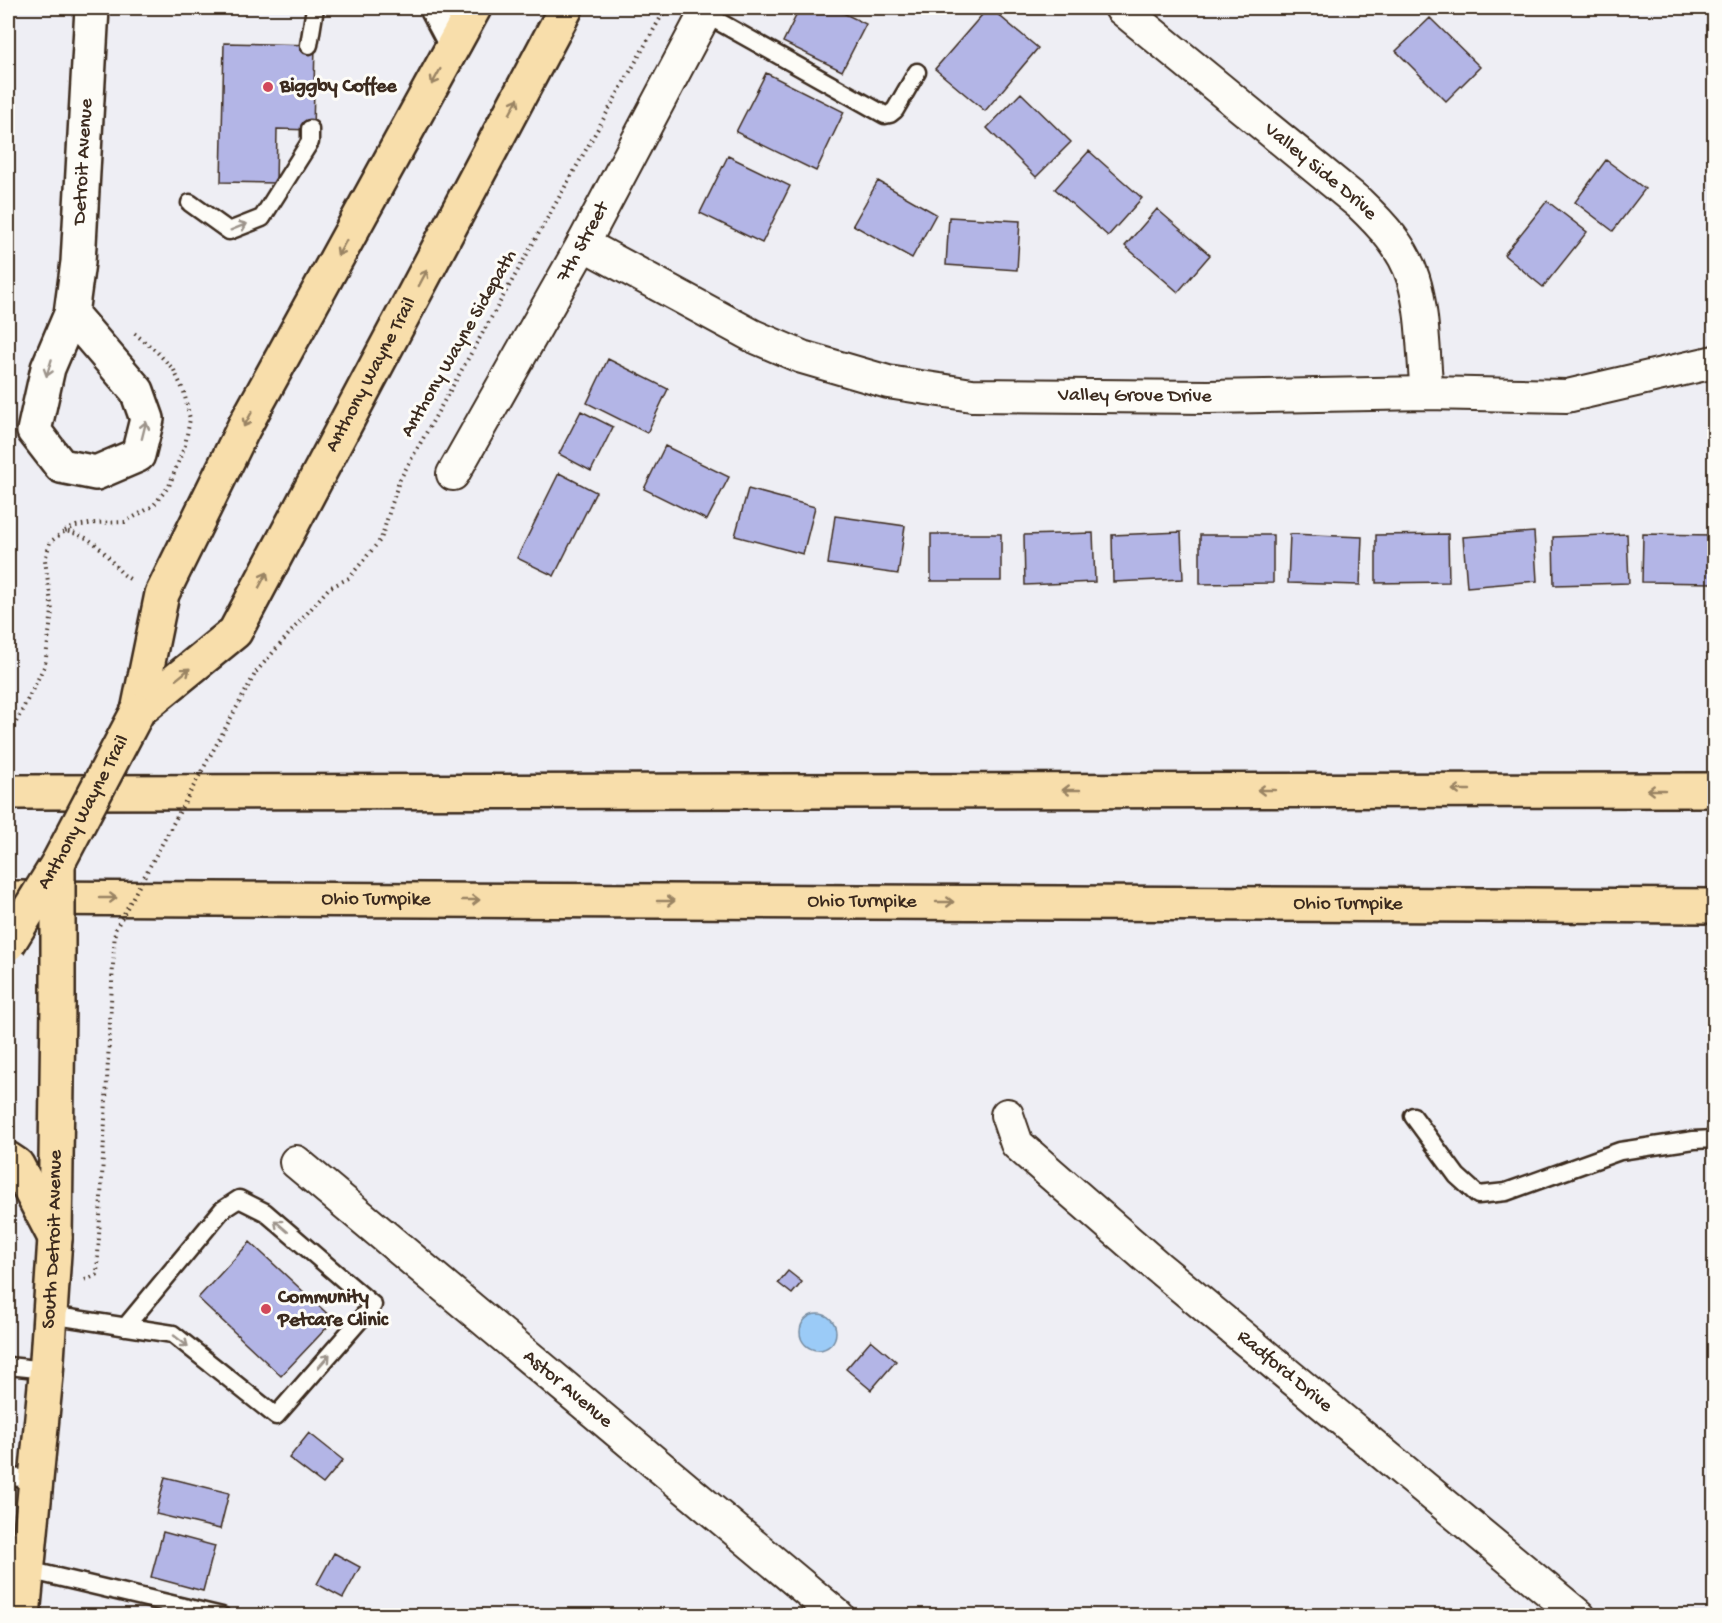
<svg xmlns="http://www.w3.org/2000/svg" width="1722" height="1623" viewBox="0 0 1722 1623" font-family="'Gochi Hand',sans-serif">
<rect width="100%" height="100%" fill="#eeeef4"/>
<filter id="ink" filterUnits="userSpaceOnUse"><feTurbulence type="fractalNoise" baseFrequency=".0167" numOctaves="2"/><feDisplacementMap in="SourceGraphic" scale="12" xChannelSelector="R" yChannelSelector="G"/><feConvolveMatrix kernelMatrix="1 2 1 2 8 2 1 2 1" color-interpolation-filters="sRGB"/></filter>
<g filter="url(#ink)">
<path fill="#9bcbf7" stroke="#758ba0" stroke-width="1.5" d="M800 1332a18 18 0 1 1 36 0a18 18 0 1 1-36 0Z"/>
<path fill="#b3b5e6" stroke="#3b2a1e" stroke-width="1.5" d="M800,8H833L866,24L842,71L783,42Z
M988,8H990L1038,48L985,111L935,69Z
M1430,18L1480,67L1446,101L1396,51Z
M224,43L315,45L313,130L277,129L276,183L221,182Z
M766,73L844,112L816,171L736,132Z
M1021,93L1071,142L1036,177L987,128Z
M1089,151L1142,198L1108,236L1055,189Z
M728,156L790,186L762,243L700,213Z
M1606,160L1645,189L1613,231L1575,202Z
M878,181L936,214L912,258L853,225Z
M1547,201L1587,232L1543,287L1504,255Z
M1157,209L1210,255L1178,292L1125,246Z
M949,217L1020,221L1017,270L946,265Z
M608,359L668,389L647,433L587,403Z
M581,411L613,427L591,471L559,454Z
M665,446L729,477L707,520L644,489Z
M559,473L596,492L554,576L517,558Z
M748,489L815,507L803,554L735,536Z
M835,516L905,526L898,574L828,564Z
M1181,532L1183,579L1113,582L1112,535Z
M1534,532L1537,581L1467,587L1463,537Z
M1093,533L1095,582L1025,585L1024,535Z
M931,534H1001V581H931Z
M1290,534L1362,537L1360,585L1288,583Z
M1448,534L1449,582L1376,583V535Z
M1627,534L1629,583L1554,585L1553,537Z
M1643,534L1714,535L1713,583L1642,582Z
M1200,535H1273V583L1200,584Z
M250,1242L334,1320L281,1376L198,1298Z
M788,1271L802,1282L792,1294L778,1283Z
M871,1340L896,1361L871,1390L846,1369Z
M309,1433L343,1460L323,1484L289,1458Z
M165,1477L229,1493L220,1529L156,1514Z
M163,1532L215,1546L203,1591L151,1577Z
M334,1553L360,1567L343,1598L317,1584Z"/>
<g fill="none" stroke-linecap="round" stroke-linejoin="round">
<defs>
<path id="lane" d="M705,14L885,115L890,114L895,110L917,72
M309,45L315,8
M190,203L229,231L262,218L310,142V129
M1413,1116L1457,1176L1478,1195L1506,1192L1620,1151L1694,1140L1714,1139
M50,1315L173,1334L276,1416L373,1305L265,1212L239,1199L222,1210L125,1327
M8,1366L47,1370
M8,1477L36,1479
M28,1570L222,1616"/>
<g id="street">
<path id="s1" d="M1121,8L1359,203C1381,224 1404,248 1413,278C1424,312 1423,356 1427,393"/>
<path id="s2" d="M583,244L753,336L802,357L888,382L972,395L1208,397L1427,393L1567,396L1714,362"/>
<path id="s3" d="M453,474L583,244L708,8"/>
<path id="s4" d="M1007,1115L1017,1144L1158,1267L1579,1616"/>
<path id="s5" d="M296,1162L838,1616"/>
</g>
<g id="secondary">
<path d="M437,8L455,42"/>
<path id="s6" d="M71,314L137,391L147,419L138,455L96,473L61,466L34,431L48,368L71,314L78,262L92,8"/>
</g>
<g id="primary">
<path id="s7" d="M23,1616L46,1375L55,1238L58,1004"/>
</g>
<g id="highway">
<path id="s8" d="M138,711L235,632L566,8"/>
<path d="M138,711L162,594L244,427L474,8"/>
<path d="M8,792L1714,790"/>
<path id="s9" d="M8,898L1714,906"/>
<path d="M8,1159L17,1165L55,1238"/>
</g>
</defs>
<use href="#lane" stroke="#3b2a1e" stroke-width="21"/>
<use href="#street" stroke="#3b2a1e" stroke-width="36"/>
<use href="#secondary" stroke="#3b2a1e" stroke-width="38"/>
<use href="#primary" stroke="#3b2a1e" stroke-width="38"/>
<use href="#highway" stroke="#3b2a1e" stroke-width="38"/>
<path stroke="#3b2a1e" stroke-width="4" stroke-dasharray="1.5 4.5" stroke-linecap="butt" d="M65,531L76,526L95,523L125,522L153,506L169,486L185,445L190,419L184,392L174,370L155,350L134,333
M256,672L329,588L349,578L381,539L399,481L666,8
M8,738L45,665L52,611L45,560L50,542L65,531C80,534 91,539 102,550C113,561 118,573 132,580
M85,1280L97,1275L112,983"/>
<use href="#lane" stroke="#fdfcf7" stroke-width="16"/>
<use href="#street" stroke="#fdfcf7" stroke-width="32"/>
<use href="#secondary" stroke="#fdfcf7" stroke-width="33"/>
<use href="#primary" stroke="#f8deab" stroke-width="33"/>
<use href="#highway" stroke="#f8deab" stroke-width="33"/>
<defs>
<path id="primary-bridge" d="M58,863V1004"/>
<g id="highway-bridge">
<path id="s10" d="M8,944L58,863L138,711"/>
</g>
</defs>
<use href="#primary-bridge" stroke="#3b2a1e" stroke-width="38" stroke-linecap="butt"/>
<use href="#highway-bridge" stroke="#3b2a1e" stroke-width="38" stroke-linecap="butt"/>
<path stroke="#3b2a1e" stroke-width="4" stroke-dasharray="1.5 4.5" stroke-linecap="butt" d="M112,983L115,930L256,672"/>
<use href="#primary-bridge" stroke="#f8deab" stroke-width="33"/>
<use href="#highway-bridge" stroke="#f8deab" stroke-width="33"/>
</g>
<defs><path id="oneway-shaft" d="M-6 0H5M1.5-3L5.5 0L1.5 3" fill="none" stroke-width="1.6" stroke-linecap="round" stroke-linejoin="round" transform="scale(1.5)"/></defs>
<g stroke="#9a8464">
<use href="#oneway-shaft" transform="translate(436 77) rotate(119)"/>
<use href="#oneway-shaft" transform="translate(514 106) rotate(-62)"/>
<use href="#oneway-shaft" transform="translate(342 248) rotate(119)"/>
<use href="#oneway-shaft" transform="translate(423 278) rotate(-62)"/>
<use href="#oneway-shaft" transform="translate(248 419) rotate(119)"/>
<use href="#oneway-shaft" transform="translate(263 580) rotate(-62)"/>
<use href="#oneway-shaft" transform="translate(183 674) rotate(-39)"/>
<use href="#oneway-shaft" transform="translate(1071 790) rotate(180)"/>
<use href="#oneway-shaft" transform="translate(1266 790) rotate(180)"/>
<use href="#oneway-shaft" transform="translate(1461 790) rotate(180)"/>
<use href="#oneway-shaft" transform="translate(1656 790) rotate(180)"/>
<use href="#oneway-shaft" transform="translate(108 898)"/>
<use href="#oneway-shaft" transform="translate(471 900)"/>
<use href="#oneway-shaft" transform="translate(666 901)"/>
<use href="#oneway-shaft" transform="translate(945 902)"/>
</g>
<g stroke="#9c938a">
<use href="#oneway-shaft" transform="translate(239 227) rotate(-22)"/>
<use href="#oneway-shaft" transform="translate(49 368) rotate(107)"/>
<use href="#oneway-shaft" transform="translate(144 430) rotate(-76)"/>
<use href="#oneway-shaft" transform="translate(281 1226) rotate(-139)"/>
<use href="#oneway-shaft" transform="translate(181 1341) rotate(38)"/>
<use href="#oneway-shaft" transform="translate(324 1361) rotate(-49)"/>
</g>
</g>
<g fill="#d1495b" stroke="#fdfcf7" stroke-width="2">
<circle cx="268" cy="87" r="6"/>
<circle cx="266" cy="1309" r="6"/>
</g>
<g text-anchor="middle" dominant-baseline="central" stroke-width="6" stroke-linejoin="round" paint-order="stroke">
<g font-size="20" font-weight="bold" fill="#3b2a1e" stroke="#fdfcf7" text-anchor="start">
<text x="280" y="87">Biggby Coffee</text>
<text x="278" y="1298">Community<tspan x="278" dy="23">Petcare Clinic</tspan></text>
</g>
<g font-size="20" fill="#3b2a1e" stroke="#fdfcf7">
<text stroke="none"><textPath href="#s6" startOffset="570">Detroit Avenue</textPath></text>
<text stroke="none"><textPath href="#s1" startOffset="258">Valley Side Drive</textPath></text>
<text stroke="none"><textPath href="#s3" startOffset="266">7th Street</textPath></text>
<text transform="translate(460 344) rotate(-60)">Anthony Wayne Sidepath</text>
<text stroke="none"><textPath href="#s8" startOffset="416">Anthony Wayne Trail</textPath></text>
<text stroke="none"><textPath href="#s2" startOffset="584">Valley Grove Drive</textPath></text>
<text stroke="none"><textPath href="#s10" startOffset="152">Anthony Wayne Trail</textPath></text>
<text stroke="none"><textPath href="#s9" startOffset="368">Ohio Turnpike</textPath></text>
<text stroke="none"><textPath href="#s9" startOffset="854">Ohio Turnpike</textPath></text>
<text stroke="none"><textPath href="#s9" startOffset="1340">Ohio Turnpike</textPath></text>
<text stroke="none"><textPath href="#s7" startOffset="378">South Detroit Avenue</textPath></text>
<text stroke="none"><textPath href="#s4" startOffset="382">Radford Drive</textPath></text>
<text stroke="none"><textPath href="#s5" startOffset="354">Astor Avenue</textPath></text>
</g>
</g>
<rect width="1722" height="1623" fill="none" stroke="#fdfcf7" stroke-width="30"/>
<rect x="15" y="15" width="1692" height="1593" fill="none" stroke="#3b2a1e" stroke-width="2" filter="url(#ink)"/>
</svg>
